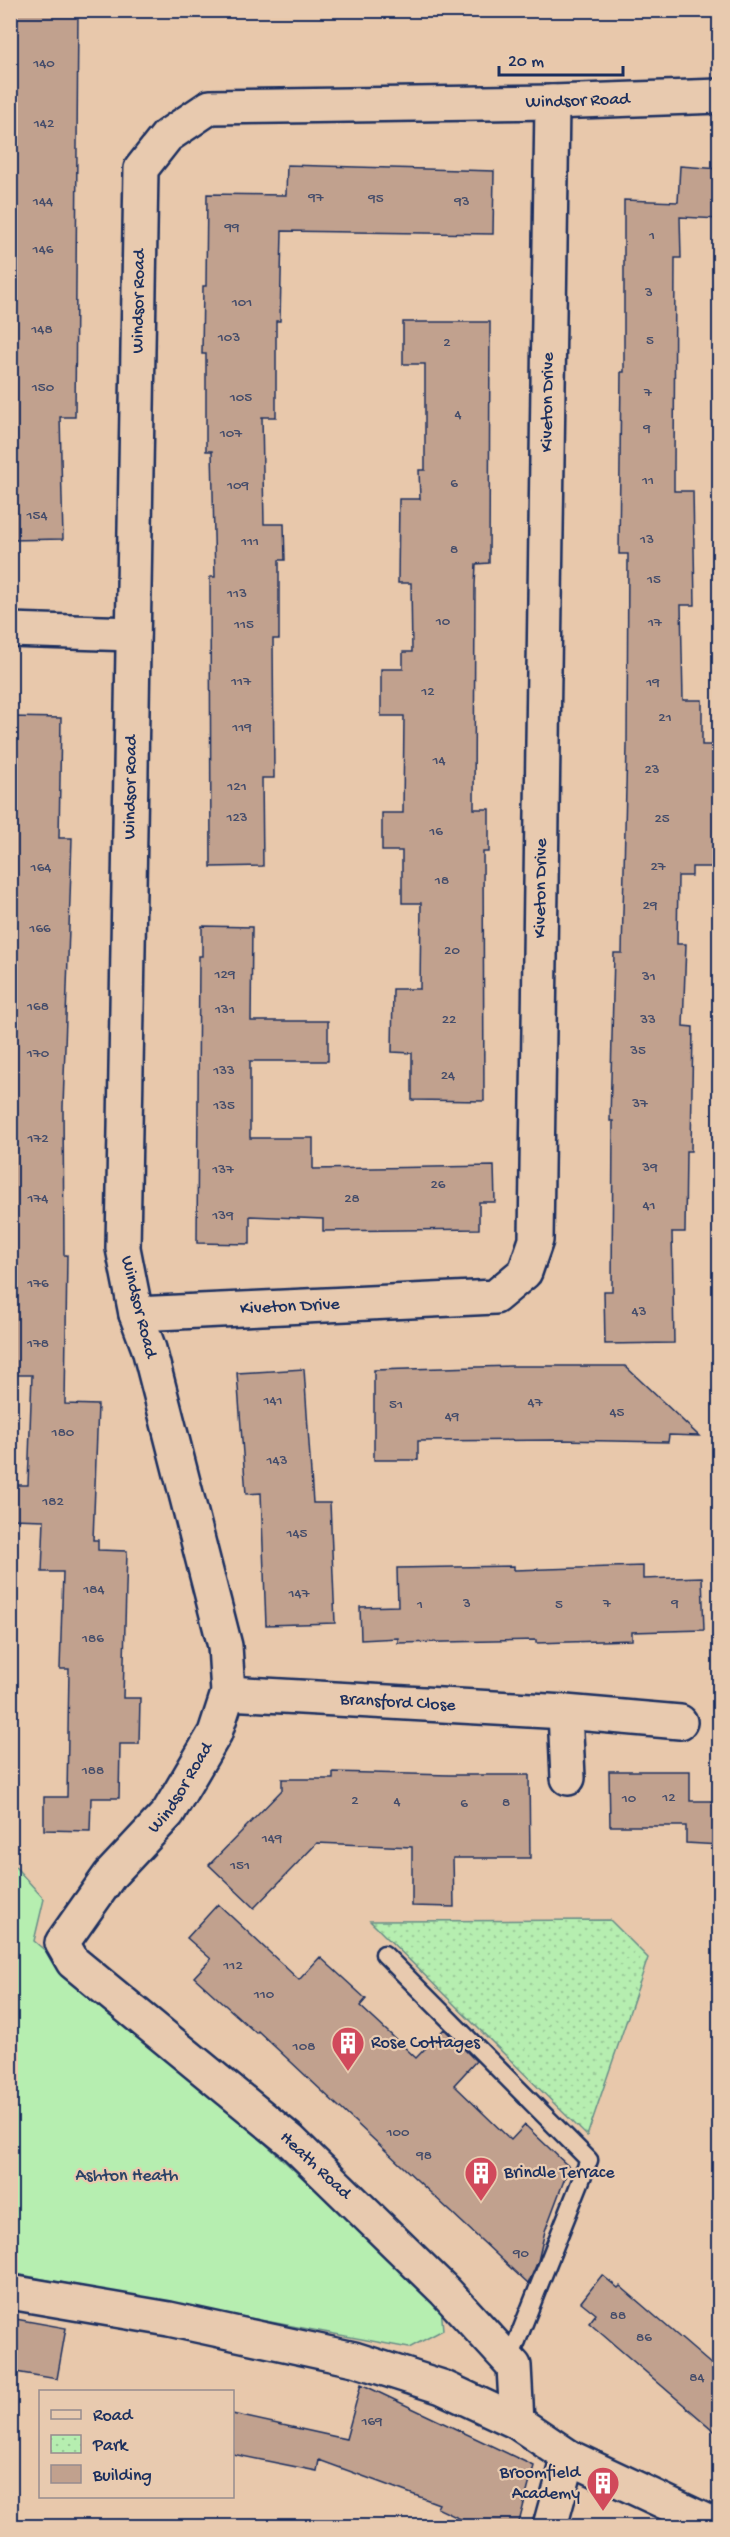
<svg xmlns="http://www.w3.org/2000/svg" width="730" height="2537" viewBox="0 0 730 2537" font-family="'Gochi Hand',sans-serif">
<defs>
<pattern id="park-dots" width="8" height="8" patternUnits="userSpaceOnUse" patternTransform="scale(1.5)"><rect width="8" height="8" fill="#b6eeb0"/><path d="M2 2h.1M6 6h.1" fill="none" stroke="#9ccc9a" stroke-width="1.8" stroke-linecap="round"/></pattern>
</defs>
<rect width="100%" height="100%" fill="#e8c8ab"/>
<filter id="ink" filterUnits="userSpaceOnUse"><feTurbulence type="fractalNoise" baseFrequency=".0167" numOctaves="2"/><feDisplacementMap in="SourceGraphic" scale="12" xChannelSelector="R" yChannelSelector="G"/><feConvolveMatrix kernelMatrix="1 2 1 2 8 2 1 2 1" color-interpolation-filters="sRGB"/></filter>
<g filter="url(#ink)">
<path fill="#b6eeb0" stroke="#688e87" stroke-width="1.5" d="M10,1861L44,1899L34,1941L217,2099L441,2306L443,2330L409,2348L11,2273Z"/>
<path fill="url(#park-dots)" stroke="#688e87" stroke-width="1.5" d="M610,1920L648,1958L587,2136L370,1921Z"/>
<path fill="#c1a18e" stroke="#1b2f5e" stroke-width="1.5" d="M10,10H78L75,417H60L63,539L10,540Z
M287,165L494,171L493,234L282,231L280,321H276V417H262L264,524H284L285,560H279V639H273L274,778H262L263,866L211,867L210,577H215L212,451H206V354H202L203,286H206L207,194L286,195Z
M680,166L720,169V219L680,217L681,258H675L674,472V491H693L695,605H681L683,700H702V745H720V867H692V876H678L677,944H686L683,1026L693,1027L691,1151H686L685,1232H672L674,1343L605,1344L604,1291H612L613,1121H610L614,953H622L627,746L628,554H619L621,372H624V200L678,202Z
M403,322H490L489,563L476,564L475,585L474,809H489V852H483L484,1101L412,1100V1053L392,1052L393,989H420L421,903H402V851H382V813H403L404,716H381V669H403V652H412L411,583H398L399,499H420L419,470H425V364H403Z
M10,717L61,718L59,838H72L63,1107L64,1255H67L65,1404L98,1405L93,1540H98V1550L127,1551L123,1698H140L139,1744H120L119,1798H91L90,1831L44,1830V1797H67L69,1669H60L63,1572H42L44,1520L12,1519L13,1485H28L32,1375H10Z
M202,926L252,927L251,1021H328V1061H250V1138H313V1169L494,1166L495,1202H479V1229L323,1231V1219L250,1216V1244L197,1243L199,956H202Z
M512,1366H625L699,1436L669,1435L668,1442L558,1440L418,1441V1460H374V1370Z
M304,1369L313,1503H330L335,1623L266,1625L261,1493L246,1494L237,1373Z
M514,1566V1570L643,1566V1579L702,1577L704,1630L632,1632V1640L536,1643V1640L398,1643V1638L361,1640L360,1607L398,1606L397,1568Z
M609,1771H690V1801H720V1845L686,1843V1826H610Z
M333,1772L449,1775H529L530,1858H453L454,1907L412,1906V1847L317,1843L254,1908L209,1865L282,1790V1779H333Z
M218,1904L299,1980L320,1957L366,1999L360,2006L416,2058L444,2029L476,2061L454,2085L511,2140L525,2125L569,2167L545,2231L538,2261L528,2284L258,2031L256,2033L194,1977L211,1959L187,1938Z
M602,2275L618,2288L620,2286L720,2372V2436L589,2323L596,2314L581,2302Z
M10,2318L66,2328L57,2379L10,2371Z
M361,2384L534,2466L518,2526H475L437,2508L439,2504L319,2460L317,2471L232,2454V2414L346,2439Z"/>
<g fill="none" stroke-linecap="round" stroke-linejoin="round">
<defs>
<path id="lane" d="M384,1954L589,2160L509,2361"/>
<g id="street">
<path d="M10,630L133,634"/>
<path id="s1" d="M136,1314L495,1297L525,1272L536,1240L552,102"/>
<path id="s2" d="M228,1693L565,1712L680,1722"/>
<path d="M565,1712L568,1778"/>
<path id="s3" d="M517,2422L514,2366L445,2291L291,2141L73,1962L62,1943L110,1875L168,1813L215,1733L228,1693L225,1646L149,1349L136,1314L123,1248L141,169L167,136L210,107L552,102L720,96"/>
<path d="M550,2526L569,2457"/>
</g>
<path id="secondary" d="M10,2292L169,2319L354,2359L442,2387L517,2422L569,2457L716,2526"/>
</defs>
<use href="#lane" stroke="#1b2f5e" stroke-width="21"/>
<use href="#street" stroke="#1b2f5e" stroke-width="38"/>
<use href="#secondary" stroke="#1b2f5e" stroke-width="38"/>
<use href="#lane" stroke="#e8caaf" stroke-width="16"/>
<use href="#street" stroke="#e8caaf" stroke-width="33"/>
<use href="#secondary" stroke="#e8caaf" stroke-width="33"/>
</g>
</g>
<defs>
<symbol id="building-pin" viewBox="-11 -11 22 30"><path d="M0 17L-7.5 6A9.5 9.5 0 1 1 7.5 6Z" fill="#d1495b" stroke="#e8caaf"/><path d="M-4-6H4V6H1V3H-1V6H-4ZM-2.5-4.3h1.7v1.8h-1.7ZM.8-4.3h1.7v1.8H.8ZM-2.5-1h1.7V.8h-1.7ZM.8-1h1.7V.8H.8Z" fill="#fff"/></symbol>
</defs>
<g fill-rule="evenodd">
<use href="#building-pin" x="329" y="2024" width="38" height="52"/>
<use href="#building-pin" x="462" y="2154" width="38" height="52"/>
<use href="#building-pin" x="584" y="2464" width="38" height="52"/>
</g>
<g text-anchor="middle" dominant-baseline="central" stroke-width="4.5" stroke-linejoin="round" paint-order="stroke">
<g font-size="15" fill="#444c6a">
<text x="44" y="64">140</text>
<text x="44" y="124">142</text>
<text x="316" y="198">97</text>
<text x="376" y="199">95</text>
<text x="43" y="202">144</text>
<text x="462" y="202">93</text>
<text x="232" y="228">99</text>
<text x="652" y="236">1</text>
<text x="43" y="250">146</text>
<text x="649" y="293">3</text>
<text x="242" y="303">101</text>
<text x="42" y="330">148</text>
<text x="229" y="338">103</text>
<text x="650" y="341">5</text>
<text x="447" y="343">2</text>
<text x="43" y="388">150</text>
<text x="648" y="393">7</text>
<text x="241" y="398">105</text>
<text x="458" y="415">4</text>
<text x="647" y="429">9</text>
<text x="231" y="434">107</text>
<text x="648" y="481">11</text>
<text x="454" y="484">6</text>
<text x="238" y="486">109</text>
<text x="37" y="516">154</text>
<text x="647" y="540">13</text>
<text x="250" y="542">111</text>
<text x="454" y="550">8</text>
<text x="654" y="580">15</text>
<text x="237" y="594">113</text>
<text x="443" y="622">10</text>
<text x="655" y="623">17</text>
<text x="244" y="625">115</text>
<text x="241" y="682">117</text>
<text x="653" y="683">19</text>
<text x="428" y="692">12</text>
<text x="665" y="718">21</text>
<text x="242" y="728">119</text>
<text x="439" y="761">14</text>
<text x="652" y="770">23</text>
<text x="237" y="787">121</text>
<text x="237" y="818">123</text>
<text x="662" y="819">25</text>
<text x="436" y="832">16</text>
<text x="658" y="867">27</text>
<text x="41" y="868">164</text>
<text x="442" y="881">18</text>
<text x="650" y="906">29</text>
<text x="40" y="929">166</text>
<text x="452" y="951">20</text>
<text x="225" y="975">129</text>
<text x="649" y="977">31</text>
<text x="38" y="1007">168</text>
<text x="225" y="1010">131</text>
<text x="449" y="1020">22</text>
<text x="648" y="1020">33</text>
<text x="638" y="1051">35</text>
<text x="38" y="1054">170</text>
<text x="224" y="1071">133</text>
<text x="448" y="1076">24</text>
<text x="640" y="1104">37</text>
<text x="224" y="1106">135</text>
<text x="38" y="1139">172</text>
<text x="650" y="1168">39</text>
<text x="223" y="1170">137</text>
<text x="438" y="1185">26</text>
<text x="38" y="1199">174</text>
<text x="352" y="1199">28</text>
<text x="649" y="1206">41</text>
<text x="223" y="1216">139</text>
<text x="38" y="1284">176</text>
<text x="639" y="1312">43</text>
<text x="38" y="1344">178</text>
<text x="273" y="1401">141</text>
<text x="535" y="1403">47</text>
<text x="396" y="1405">51</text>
<text x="617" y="1413">45</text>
<text x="452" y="1417">49</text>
<text x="63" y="1433">180</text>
<text x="277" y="1461">143</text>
<text x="53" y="1502">182</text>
<text x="297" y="1534">145</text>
<text x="94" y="1590">184</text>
<text x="299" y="1594">147</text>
<text x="467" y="1604">3</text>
<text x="607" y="1604">7</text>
<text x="675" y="1604">9</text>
<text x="420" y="1605">1</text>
<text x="559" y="1605">5</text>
<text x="93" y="1639">186</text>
<text x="93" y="1771">188</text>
<text x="669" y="1798">12</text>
<text x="629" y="1799">10</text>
<text x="355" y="1801">2</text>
<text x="397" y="1802">4</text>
<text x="506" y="1803">8</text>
<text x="464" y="1804">6</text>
<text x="272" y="1839">149</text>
<text x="240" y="1866">151</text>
<text x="233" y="1966">112</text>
<text x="264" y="1995">110</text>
<text x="304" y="2047">108</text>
<text x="398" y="2133">100</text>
<text x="424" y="2156">98</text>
<text x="521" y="2254">90</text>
<text x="618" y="2316">88</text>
<text x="644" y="2338">86</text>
<text x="697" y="2378">84</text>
<text x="372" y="2422">169</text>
</g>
<g font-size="18" fill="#1b2f5e" stroke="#e8caaf">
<text stroke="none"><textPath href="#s3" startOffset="2979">Windsor Road</textPath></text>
<text stroke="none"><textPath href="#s3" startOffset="2385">Windsor Road</textPath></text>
<text stroke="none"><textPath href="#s1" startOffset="1270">Kiveton Drive</textPath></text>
<text stroke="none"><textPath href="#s3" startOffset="1899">Windsor Road</textPath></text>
<text stroke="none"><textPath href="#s1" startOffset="784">Kiveton Drive</textPath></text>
<text transform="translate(138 1307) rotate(76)">Windsor Road</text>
<text stroke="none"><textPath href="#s1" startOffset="154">Kiveton Drive</textPath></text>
<text stroke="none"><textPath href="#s2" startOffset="170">Bransford Close</textPath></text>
<text stroke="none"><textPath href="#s3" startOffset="873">Windsor Road</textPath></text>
<text transform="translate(315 2166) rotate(43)">Heath Road</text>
</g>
<g font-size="18" fill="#1b2f5e" stroke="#e8caaf" text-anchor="start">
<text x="371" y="2043">Rose Cottages</text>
<text x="504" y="2173">Brindle Terrace</text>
<text x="580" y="2473" text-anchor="end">Broomfield<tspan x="580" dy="21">Academy</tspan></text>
</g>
<g font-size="18" fill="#2a4266" stroke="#e8caaf">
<text x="127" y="2176">Ashton Heath</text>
</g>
</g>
<rect width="730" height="2537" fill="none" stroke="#e8caaf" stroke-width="36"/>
<rect x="18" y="18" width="694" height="2501" fill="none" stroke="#1b2f5e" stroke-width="2" filter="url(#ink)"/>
<rect x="39" y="2390" width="195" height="108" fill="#e8caaf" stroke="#968c8f" stroke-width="1.5"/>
<rect x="51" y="2410" width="30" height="9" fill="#e8caaf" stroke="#968c8f" stroke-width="1.5"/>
<text x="93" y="2420" font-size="18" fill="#1b2f5e">Road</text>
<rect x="51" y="2435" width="30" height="18" fill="url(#park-dots)" stroke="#968c8f" stroke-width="1.5"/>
<text x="93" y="2450" font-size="18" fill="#1b2f5e">Park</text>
<rect x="51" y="2465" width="30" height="18" fill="#c1a18e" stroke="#968c8f" stroke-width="1.5"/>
<text x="93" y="2480" font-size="18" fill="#1b2f5e">Building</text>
<path d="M499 66v9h124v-9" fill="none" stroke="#1b2f5e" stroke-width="3"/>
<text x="508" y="66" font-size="18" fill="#1b2f5e" stroke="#e8caaf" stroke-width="4.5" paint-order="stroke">20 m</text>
</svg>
